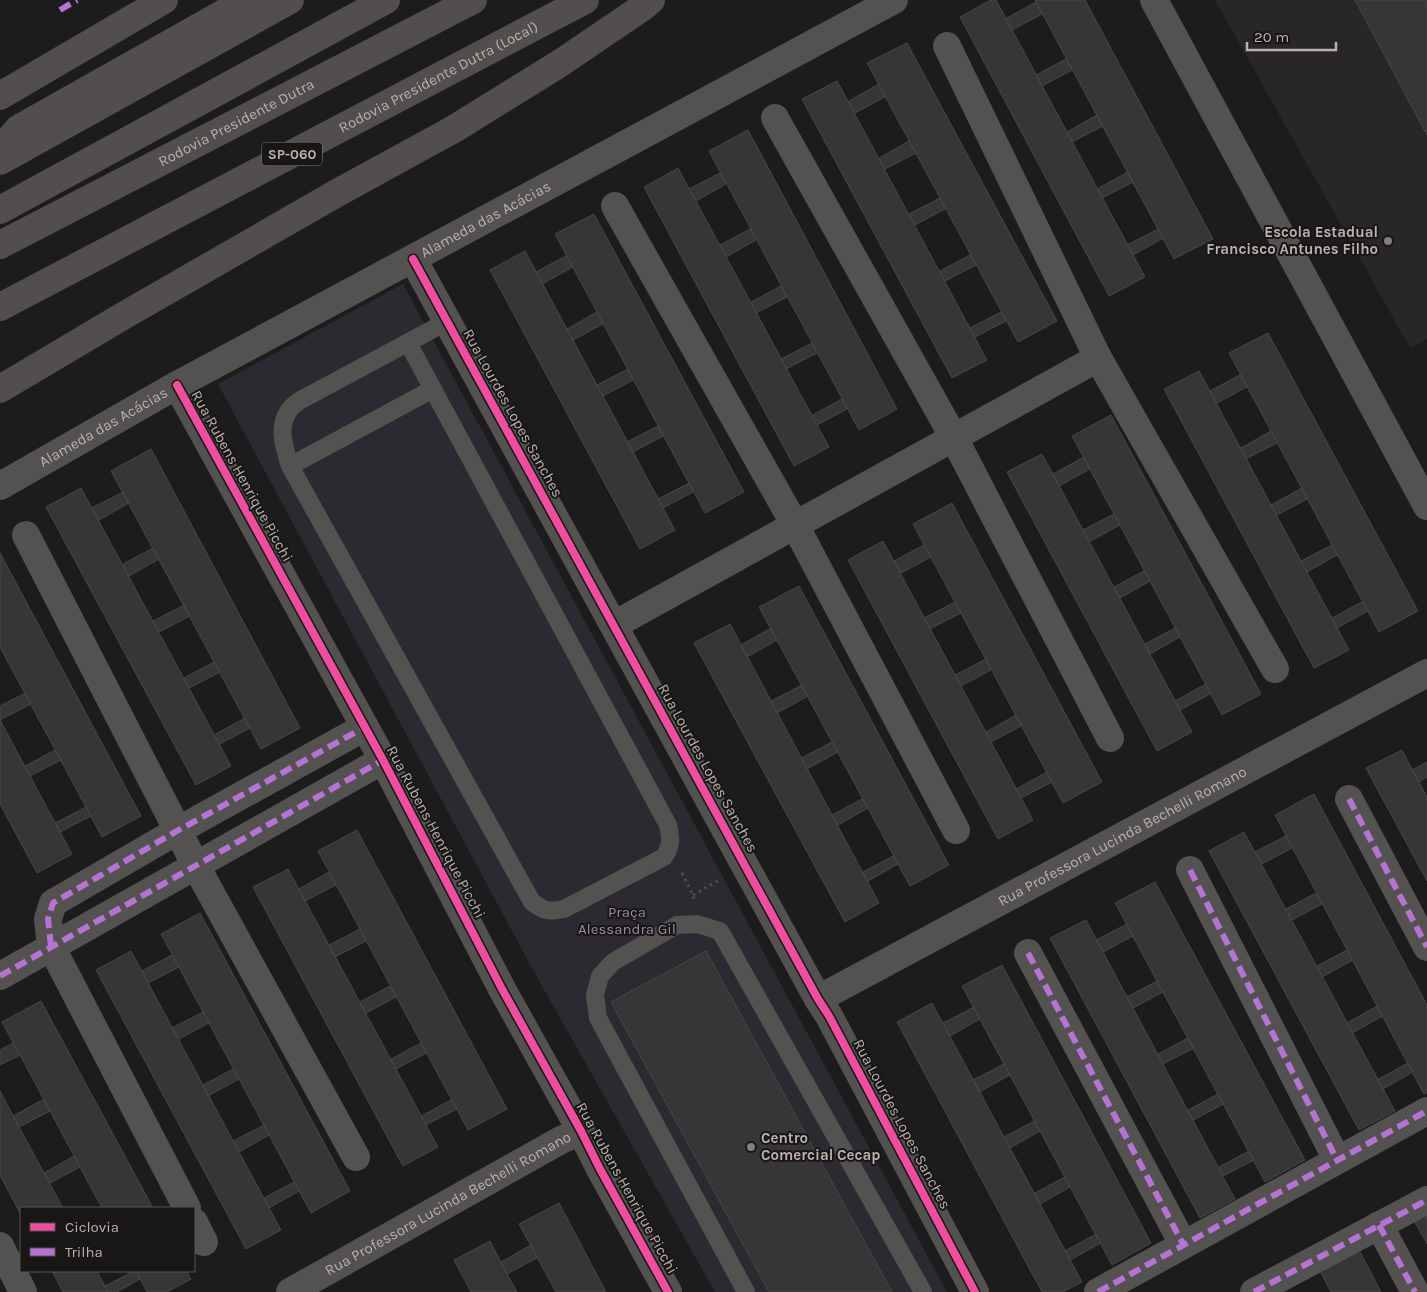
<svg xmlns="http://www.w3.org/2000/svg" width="1427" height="1292" viewBox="0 0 1427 1292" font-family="Karla,sans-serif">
<rect width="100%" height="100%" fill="#1c1c1c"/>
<path fill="#282626" d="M1215,0H1427V339L1410,348Z"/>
<path fill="#2d2930" d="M403,284L947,1292H715L534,972L218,384Z"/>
<path fill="#373636" stroke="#484645" d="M991,0H996L1145,277L1109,296L960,17Z
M1035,0H1085L1213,239L1174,259Z
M1355,0H1427V135Z
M1036,2L1042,14L1012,30L1005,19Z
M907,43L1057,321L1018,342L867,63Z
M1066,59L1072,70L1042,86L1036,75Z
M837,81L987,360L952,378L802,99Z
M879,84L885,97L855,113L849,101Z
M1097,115L1103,126L1072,142L1067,132Z
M748,130L897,409L859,430L709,151Z
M909,141L916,153L885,169L879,158Z
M678,168L829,447L794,466L644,187Z
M1128,172L1133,182L1102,198L1097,189Z
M720,173L726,184L696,201L689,189Z
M940,198L945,209L915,225L909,214Z
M594,214L744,492L705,513L555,234Z
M750,229L756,240L726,257L720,245Z
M1158,229L1163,238L1133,255L1127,245Z
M525,251L675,530L640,549L490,270Z
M970,255L976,265L945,281L940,271Z
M566,256L573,267L542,284L536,272Z
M781,286L787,297L756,313L751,302Z
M597,312L603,324L573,340L567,329Z
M1001,312L1006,321L975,337L970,328Z
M1268,333L1418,611L1379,632L1229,353Z
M812,343L817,353L786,369L781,359Z
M628,369L633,380L603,396L597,385Z
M1199,371L1349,650L1314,668L1164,389Z
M1240,375L1247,387L1217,403L1210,391Z
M842,399L847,409L817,425L811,416Z
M1111,415L1261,694L1222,715L1072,436Z
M658,426L663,436L633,452L627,442Z
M1271,431L1277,443L1246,459L1241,448Z
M151,449L300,728L261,749L111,471Z
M1042,454L1192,732L1157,751L1007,472Z
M1084,457L1090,469L1059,486L1053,474Z
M689,483L693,492L663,508L658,499Z
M81,488L231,766L196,785L46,507Z
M1302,488L1307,499L1277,515L1271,505Z
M123,492L129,503L99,520L92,508Z
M952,503L1102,782L1063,803L913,524Z
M1114,514L1120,525L1089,542L1083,530Z
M883,541L1033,820L998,839L848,560Z
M924,545L931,557L901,573L894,561Z
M1332,545L1337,555L1307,572L1301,561Z
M153,548L159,559L129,576L123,564Z
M0,553L141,816L102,837L0,647Z
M1144,571L1150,581L1120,598L1114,587Z
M799,586L949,865L910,886L759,607Z
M955,602L961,613L930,629L924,618Z
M1362,602L1368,611L1337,628L1332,618Z
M184,605L190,616L159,632L153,621Z
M730,624L879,903L845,922L694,643Z
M771,628L777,640L747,657L741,645Z
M1175,628L1180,637L1150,654L1145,644Z
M986,659L991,670L961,686L955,675Z
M214,662L220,672L189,688L184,678Z
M1206,684L1210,694L1180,710L1175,701Z
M802,685L808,696L777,713L771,701Z
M25,693L31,704L0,720V706Z
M1016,715L1021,726L991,742L986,732Z
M245,718L250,728L220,744L214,735Z
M0,720L72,854L37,873L0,804Z
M832,742L838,752L807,769L801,758Z
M55,750L61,760L30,776L25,766Z
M1402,750L1427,797V881L1366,768Z
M1427,762V777L1419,782L1412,770Z
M1047,772L1052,782L1021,798L1016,789Z
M1314,794L1427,1005V1092L1424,1094L1275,815Z
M862,799L868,808L838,825L832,815Z
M86,807L91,816L60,832L55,823Z
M357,830L507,1109L468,1130L318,851Z
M1244,832L1395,1111L1359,1130L1209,851Z
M1286,836L1292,848L1262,864L1255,852Z
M893,856L898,864L868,881L863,872Z
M288,869L438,1147L403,1166L253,887Z
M329,872L336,885L305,901L299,889Z
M1155,882L1305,1160L1265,1182L1115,903Z
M1316,893L1322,904L1292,920L1286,909Z
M200,913L350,1191L311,1213L161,934Z
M1086,920L1235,1199L1200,1218L1050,938Z
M1127,924L1133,936L1103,952L1096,940Z
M360,929L366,941L335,957L329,945Z
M1347,950L1353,960L1322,977L1317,966Z
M131,951L281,1230L246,1249L96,970Z
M706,951L892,1292H769L611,1002Z
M172,955L179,967L148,983L142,971Z
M1002,965L1151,1243L1112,1265L962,986Z
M1157,981L1163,992L1133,1008L1127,997Z
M390,986L396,997L366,1013L360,1002Z
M41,1001L153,1208H102L20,1055L2,1022Z
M932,1003L1082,1282L1063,1292H1042L897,1022Z
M1377,1006L1383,1016L1352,1033L1347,1023Z
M974,1007L980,1019L950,1036L943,1023Z
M203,1012L209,1023L179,1039L172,1028Z
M1188,1038L1194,1048L1163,1064L1158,1054Z
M13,1043L20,1055L0,1065V1050Z
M421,1043L426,1053L396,1069L391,1059Z
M1408,1063L1413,1072L1383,1089L1377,1080Z
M1004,1064L1010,1075L979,1092L973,1080Z
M233,1069L239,1079L208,1096L203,1085Z
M0,1091L19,1127L63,1208H21V1215L0,1175Z
M1218,1094L1224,1104L1193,1120L1188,1110Z
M44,1099L50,1111L19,1127L13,1116Z
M451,1100L457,1109L426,1125L421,1116Z
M1034,1121L1040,1131L1010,1148L1004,1137Z
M264,1125L269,1135L239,1152L233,1141Z
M1249,1151L1254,1160L1223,1176L1219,1167Z
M74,1156L80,1167L50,1183L44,1173Z
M1065,1177L1070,1187L1040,1204L1035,1193Z
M294,1182L299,1191L269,1208L264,1198Z
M559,1203L606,1292H556L519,1224Z
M1427,1212V1244L1413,1219Z
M1096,1234L1101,1243L1070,1260L1065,1251Z
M490,1241L507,1274L517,1292H471L454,1260Z
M531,1245L537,1258L507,1274L501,1262Z
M1359,1250L1381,1292H1331L1320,1271Z
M52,1271H97L108,1292H63Z
M134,1271H136L140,1279L117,1292H108L105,1286Z
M136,1271H186L191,1279L167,1292H147Z"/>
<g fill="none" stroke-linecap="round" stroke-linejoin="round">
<path stroke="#4f4d4c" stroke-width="3" stroke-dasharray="2.5 4" stroke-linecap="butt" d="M682,873L693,895L694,901
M693,895L721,879"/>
<path stroke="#545151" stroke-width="18" d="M408,343L668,825C671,839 672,845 664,857L564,909C549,912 544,911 532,902L290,466C285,449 277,429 288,412C290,408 295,404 299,401L448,321
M290,466L433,389
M746,1292L598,1018L595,995L600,976L613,962L677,925L697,924L720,931L923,1292"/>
<g stroke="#545151" stroke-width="28">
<path d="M1154,0L1427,506"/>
<path d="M947,46L1098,358L1275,669"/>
<path d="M775,118L954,438L1110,738"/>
<path d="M615,206L795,525L956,830"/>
<path d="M413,259L818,999L829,1016L975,1292"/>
<path d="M177,385L383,760L502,989L581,1131L600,1169L668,1292"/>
<path id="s1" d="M0,486L177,385L894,0"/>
<path d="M26,535L196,866L356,1157"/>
<path d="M614,625L1098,358"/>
<path d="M1349,799L1427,947"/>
<path d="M1190,870L1337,1160"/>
<path d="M1028,953L1183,1244"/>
<path d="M0,976L383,760"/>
<path id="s2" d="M818,999L1427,673"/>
<path d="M187,1208L51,946L48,919L53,903L177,831L365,727"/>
<path d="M194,1222L204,1242"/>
<path d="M1379,1225L1415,1292"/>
<path d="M0,1246L23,1292"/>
<path id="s3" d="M290,1292L561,1140L581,1131"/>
<path d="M1098,1292L1427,1111"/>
<path d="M1254,1292L1427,1200"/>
</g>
<g stroke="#514e4d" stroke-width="28">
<path d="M0,96L164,0"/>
<path d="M0,151L18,129L247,0"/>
<path d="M0,161L290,0"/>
<path d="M0,210L386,0"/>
<path id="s4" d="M0,245L473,0"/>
<path id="s5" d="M0,307L585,0"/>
<path d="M0,389L123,316L337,193L454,129L559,64L643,7L651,0"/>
</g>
<path stroke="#b673d3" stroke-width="6" stroke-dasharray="12 6" stroke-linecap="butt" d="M60,10L77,0
M1349,799L1427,947
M1190,870L1337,1160
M51,946L48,919L53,903L177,831L365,727
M1028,953L1183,1244
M0,976L383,760
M1379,1225L1415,1292
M1098,1292L1427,1111
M1254,1292L1427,1200"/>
<defs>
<path id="cycleway" d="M413,259L818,999L829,1016L975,1292
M177,385L383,760L502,989L581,1131L600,1169L668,1292"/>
</defs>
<use href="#cycleway" stroke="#181716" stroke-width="11"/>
<use href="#cycleway" stroke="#ef4d9e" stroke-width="8"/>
</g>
<g fill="#837d7c" stroke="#181716" stroke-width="2">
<circle cx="1388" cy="241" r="5"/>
<circle cx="751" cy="1147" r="5"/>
</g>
<g text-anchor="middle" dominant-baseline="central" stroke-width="4" stroke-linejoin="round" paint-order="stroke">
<rect fill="#181716" stroke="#8a8381" stroke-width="1" x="262" y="142.5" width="60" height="23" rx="4"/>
<g font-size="14" font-weight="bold" fill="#bbb1af">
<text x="292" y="154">SP-060</text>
</g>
<g font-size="15" fill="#bbb1af" stroke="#181716">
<text stroke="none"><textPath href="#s5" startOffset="495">Rodovia Presidente Dutra (Local)</textPath></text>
<text stroke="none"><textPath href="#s4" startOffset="266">Rodovia Presidente Dutra</textPath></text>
<text stroke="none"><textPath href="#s1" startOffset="554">Alameda das Acácias</textPath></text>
<text transform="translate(513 413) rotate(61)">Rua Lourdes Lopes Sanches</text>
<text stroke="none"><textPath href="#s1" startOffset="119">Alameda das Acácias</textPath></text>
<text transform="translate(242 476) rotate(61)">Rua Rubens Henrique Picchi</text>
<text transform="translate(708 768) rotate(61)">Rua Lourdes Lopes Sanches</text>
<text transform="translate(436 832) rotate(62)">Rua Rubens Henrique Picchi</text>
<text stroke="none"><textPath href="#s2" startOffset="345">Rua Professora Lucinda Bechelli Romano</textPath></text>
<text transform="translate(902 1124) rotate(62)">Rua Lourdes Lopes Sanches</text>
<text transform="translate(627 1188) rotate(61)">Rua Rubens Henrique Picchi</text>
<text stroke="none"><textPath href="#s3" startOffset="181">Rua Professora Lucinda Bechelli Romano</textPath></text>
</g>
<g font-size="15" font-weight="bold" fill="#bbb1af" stroke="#181716" text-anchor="end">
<text x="1378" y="232">Escola Estadual<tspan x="1378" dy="17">Francisco Antunes Filho</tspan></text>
<text x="761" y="1138" text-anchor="start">Centro<tspan x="761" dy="17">Comercial Cecap</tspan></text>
</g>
<g font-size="15" fill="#9789a3" stroke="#181716">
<text x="627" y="912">Praça<tspan x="627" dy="17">Alessandra Gil</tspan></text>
</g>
</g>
<rect x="20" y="1207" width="175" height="65" fill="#181716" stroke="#595553"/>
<rect x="30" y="1223" width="25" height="8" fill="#ef4d9e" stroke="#595553"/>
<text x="65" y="1232" font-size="15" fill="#bbb1af">Ciclovia</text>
<rect x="30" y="1248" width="25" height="8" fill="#b673d3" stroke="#595553"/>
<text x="65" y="1257" font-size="15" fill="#bbb1af">Trilha</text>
<path d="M1247 42v8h89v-8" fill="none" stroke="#bbb1af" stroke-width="2.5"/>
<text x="1254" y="42" font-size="15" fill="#bbb1af" stroke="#181716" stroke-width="4" paint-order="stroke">20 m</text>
</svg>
